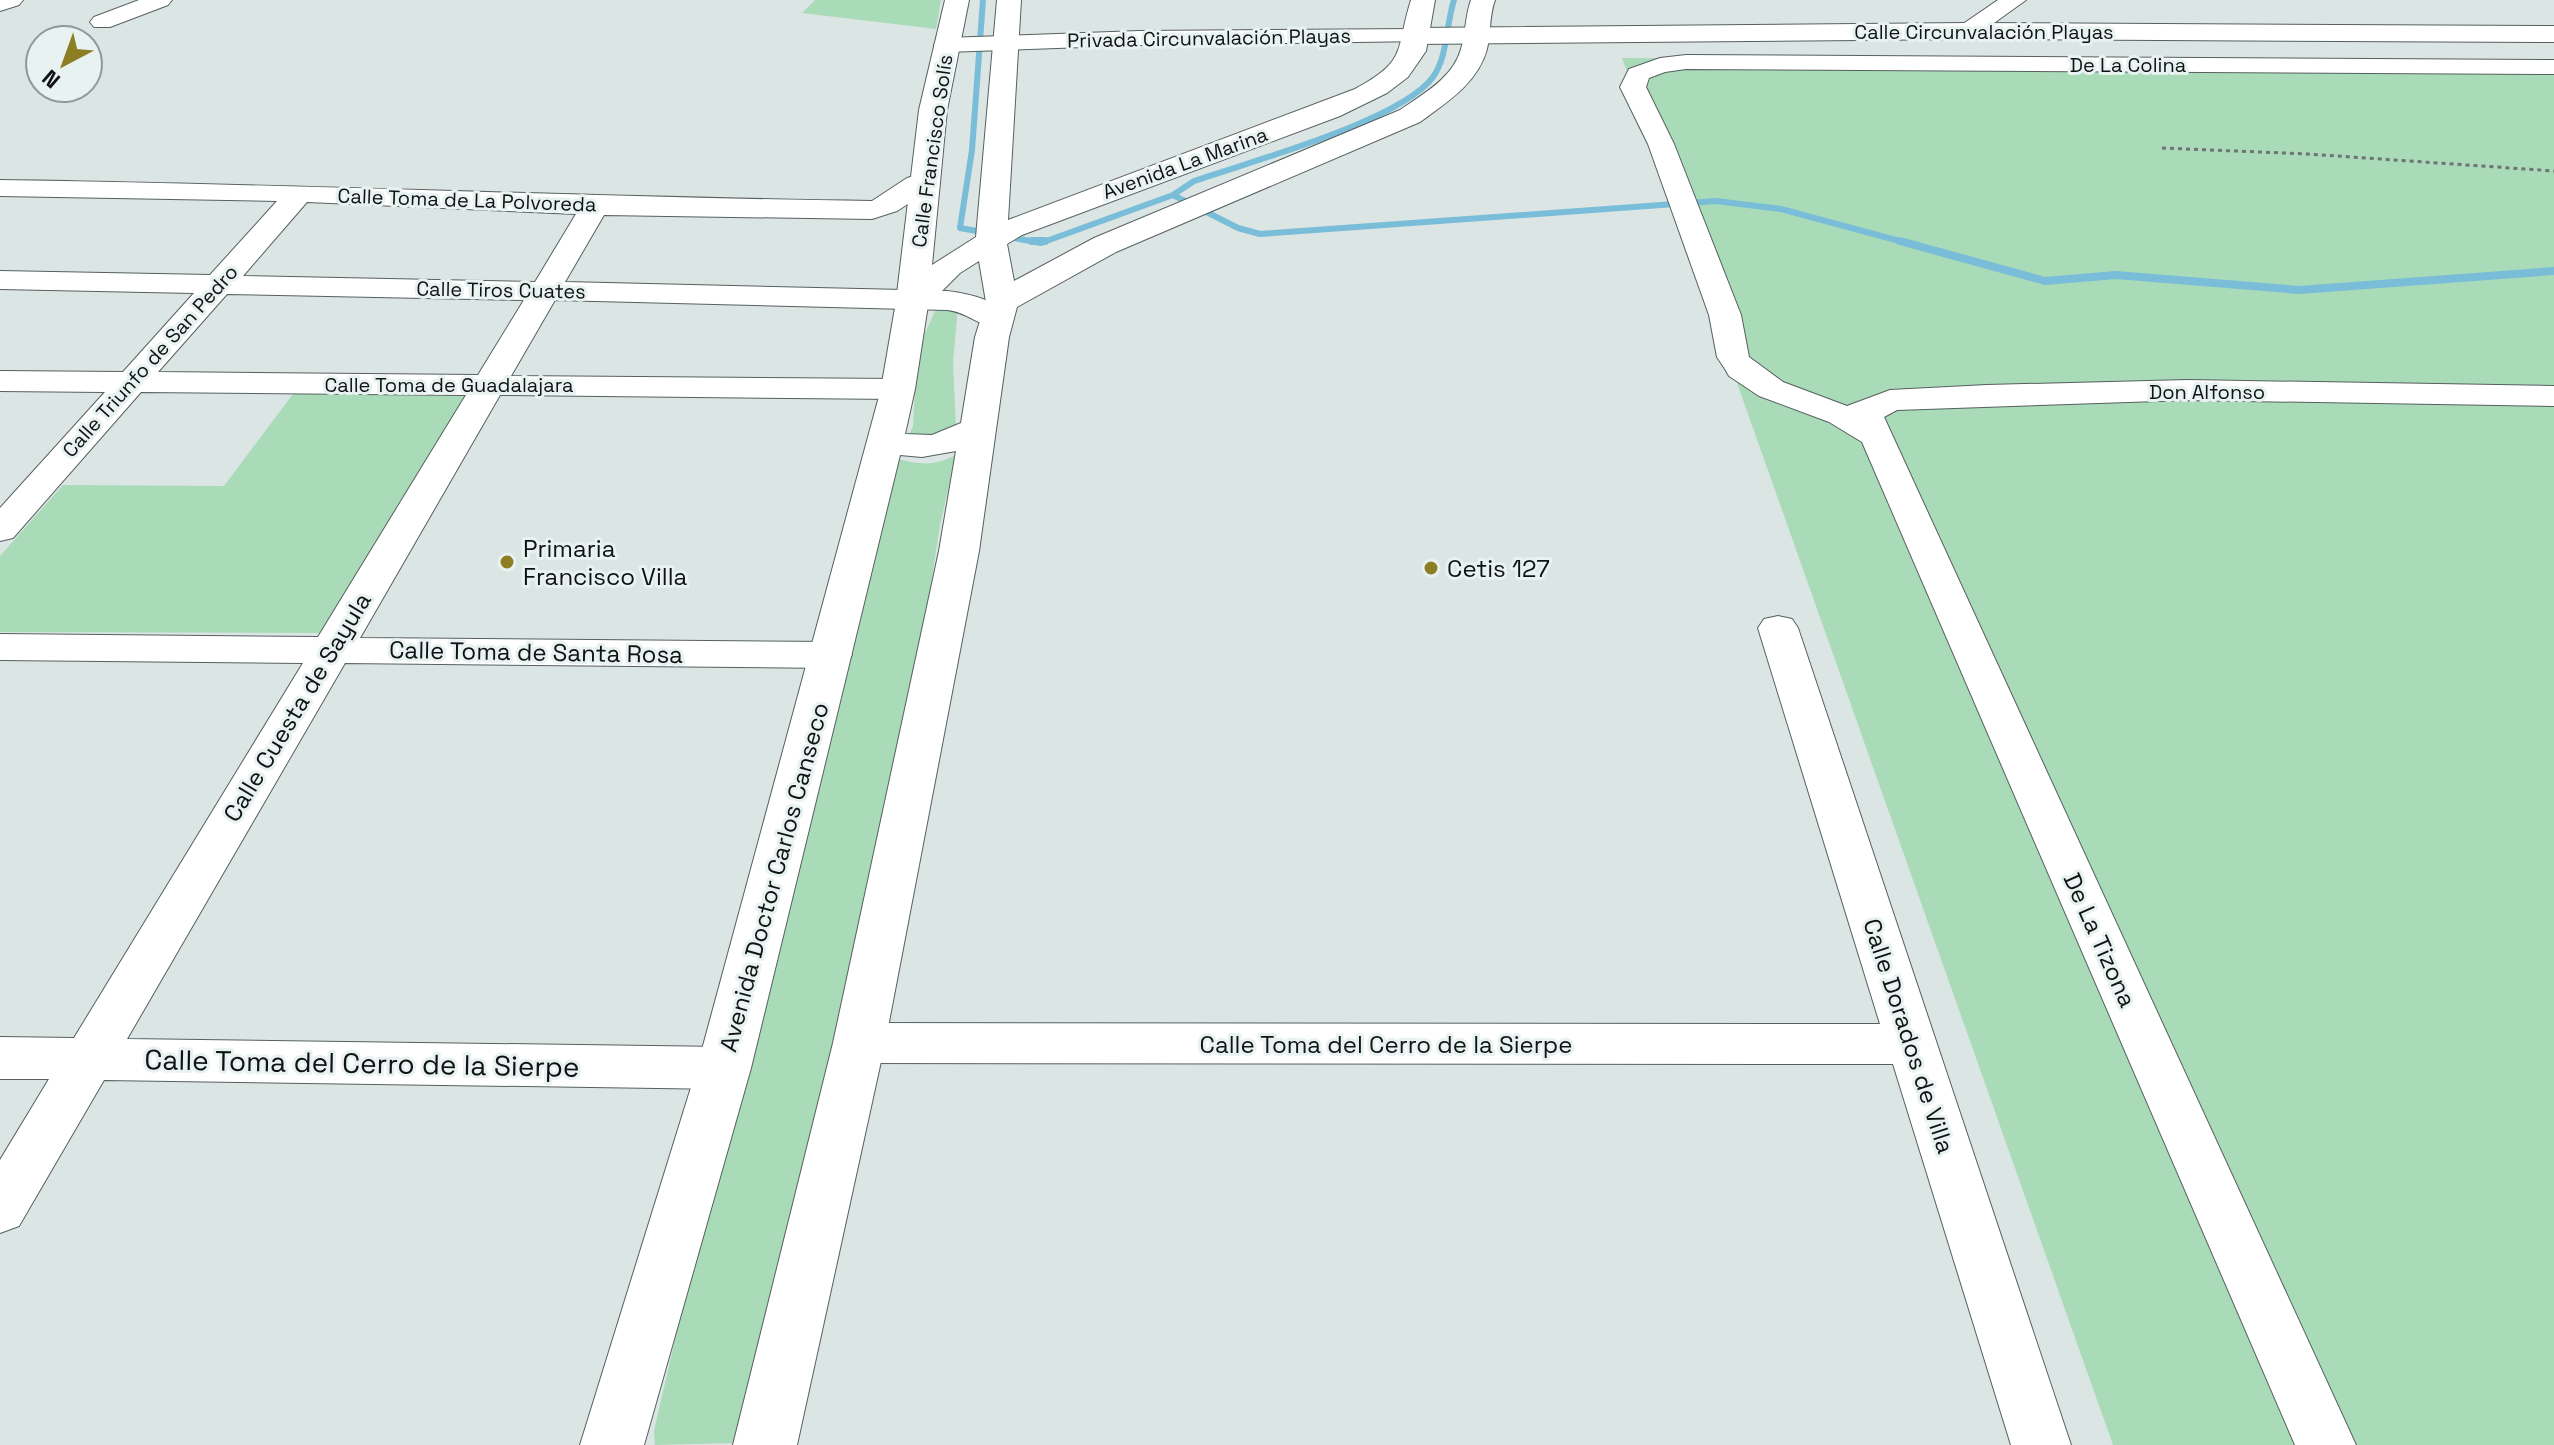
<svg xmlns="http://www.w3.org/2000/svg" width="2554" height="1445" viewBox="0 0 2554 1445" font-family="'Space Grotesk',sans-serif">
<rect width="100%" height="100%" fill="#dae5e4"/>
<path fill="#a9dbb8" d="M815,0H941L936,29L802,13Z
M1622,58L2554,62V1445H2113Z
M938,305L958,306L953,363L956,430L938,440L909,435L913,426L917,350Z
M293,394L470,396L323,633L0,632V556L63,485L224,486Z
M956,455L940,525L924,630L828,1075L733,1443L655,1445L654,1431L737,1070L898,459C920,465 935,466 956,455Z"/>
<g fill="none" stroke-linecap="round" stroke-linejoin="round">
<path stroke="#79bdd9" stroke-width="6" d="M983,0L972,150L960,228L988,233
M1454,0C1446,24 1448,56 1433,77C1401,121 1249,162 1194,181L1173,195L1238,228L1260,234L1716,201L1781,209L1907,243
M1003,236L1041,243L1173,195"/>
<path stroke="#79bdd9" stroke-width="8" d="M1032,241H1045
M1900,241L2045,281L2116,275L2299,290L2554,271"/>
<defs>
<path id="minor" d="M0,0H23L19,5L0,11Z
M139,0H172L168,5L110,27H94L90,22L94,17Z
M1998,0H2026L1976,36H1960L1956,31L1960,26Z
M1415,29L1424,31L1427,36L1424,41L1139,45L946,52L937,50L934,45L937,40L946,38L1139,31Z
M1686,55L2554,60V74L1686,69L1665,72L1649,78L1646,87L1674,144L1741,315L1749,357L1783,382L1847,406L1890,390L1987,385L2188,380L2554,386V406L2188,400L1897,410L1884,417L2356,1445H2295L1862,442L1829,422L1759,396L1729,376L1725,369L1717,357L1709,315L1648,144L1620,87L1629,69L1660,58Z
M924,173L934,175L938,181L934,187L897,211L872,219L604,215L565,282L947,291C970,294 999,300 1013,320L1008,327C985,333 970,312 947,310L555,300L511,376L898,379L910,382L915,389L910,396L898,399L500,395L360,638L832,642L846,646L852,655L846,664L832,668L345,663L127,1039L724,1047L742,1053L750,1068L742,1083L724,1089L104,1080L19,1226L0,1233V1160L49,1079H0V1037L74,1038L303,663L0,660V634L318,637L466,395L141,392L13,538L0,541V508L105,392L0,391V371L123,372L194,293L0,289V271L210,275L277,201L0,196V180C291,184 581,197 872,201L907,178ZM307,202L576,214L535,282L243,276ZM227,294L524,300L478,375L158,372Z
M1778,616L1792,619L1798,628L2071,1445H2011L1893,1064L859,1063L841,1057L834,1043L841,1029L859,1023L1880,1024L1758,628L1764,619Z"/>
<path id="tertiary" d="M1968,23L2554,26V42L1968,39L1415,44L1406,41L1402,36L1406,31L1415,28Z"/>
<path id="secondary" d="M945,0H969L947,110L932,265L976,237L997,0H1021L1008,220L1355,89C1409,60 1395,50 1411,0H1435L1426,51L1408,77L1387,93L1340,116L1022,235L1007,244L1014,281L1094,238L1400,110C1423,94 1453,78 1461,49C1466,33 1465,16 1471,0H1495C1489,16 1491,33 1487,49C1478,83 1446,103 1420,122L1116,252L1017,307L1009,337L979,551L885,1043L797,1445H733L833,1043L939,551L956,451L922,457L900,455L751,1068L644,1445H580L697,1068L881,389L896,302L919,110ZM979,261L986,302L975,337L961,423L932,435L905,434L915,389L928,305L960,273Z"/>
</defs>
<use href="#minor" stroke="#56605f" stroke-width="2"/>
<use href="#tertiary" stroke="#56605f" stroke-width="2"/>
<use href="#secondary" stroke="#56605f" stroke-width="2"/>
<path stroke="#6d7473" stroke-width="3" stroke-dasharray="4 4" stroke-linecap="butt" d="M2162,148L2308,154L2554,171"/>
<use href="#minor" fill="#fff" fill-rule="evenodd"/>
<use href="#tertiary" fill="#fff" fill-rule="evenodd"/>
<use href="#secondary" fill="#fff" fill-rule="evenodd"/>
</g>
<g fill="#8d7e24" stroke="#e7f2f1" stroke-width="3">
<circle cx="507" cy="562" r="8"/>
<circle cx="1431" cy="568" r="8"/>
</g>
<g text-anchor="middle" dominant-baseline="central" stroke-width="6" stroke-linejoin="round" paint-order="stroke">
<g font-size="20" fill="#101313" stroke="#e7f2f1">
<text x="1984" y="32">Calle Circunvalación Playas</text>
<text transform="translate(1209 38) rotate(-1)">Privada Circunvalación Playas</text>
<text x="2128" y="65">De La Colina</text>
<text transform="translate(932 151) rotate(-82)">Calle Francisco Solís</text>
<text transform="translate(1185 163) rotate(-20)">Avenida La Marina</text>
<text transform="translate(467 200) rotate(2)">Calle Toma de La Polvoreda</text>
<text transform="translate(501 290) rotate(1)">Calle Tiros Cuates</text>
<text transform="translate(150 361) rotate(-48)">Calle Triunfo de San Pedro</text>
<text x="449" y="385">Calle Toma de Guadalajara</text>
<text x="2207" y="392">Don Alfonso</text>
</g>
<g font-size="24" fill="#101313" stroke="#e7f2f1" text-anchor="start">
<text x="523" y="548">Primaria<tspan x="523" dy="28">Francisco Villa</tspan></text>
<text x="1447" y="568">Cetis 127</text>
</g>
<g font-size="24" fill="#101313" stroke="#e7f2f1">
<text transform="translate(536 652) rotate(1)">Calle Toma de Santa Rosa</text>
<text transform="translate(297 707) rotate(-59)">Calle Cuesta de Sayula</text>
<text transform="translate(774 877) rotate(-75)">Avenida Doctor Carlos Canseco</text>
<text transform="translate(2100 940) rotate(66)">De La Tizona</text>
<text transform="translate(1909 1036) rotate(72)">Calle Dorados de Villa</text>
<text x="1386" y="1044">Calle Toma del Cerro de la Sierpe</text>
</g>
<g font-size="28" fill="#101313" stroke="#e7f2f1">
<text transform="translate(362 1063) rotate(1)">Calle Toma del Cerro de la Sierpe</text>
</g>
</g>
<g transform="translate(64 64) rotate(221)"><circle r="38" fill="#e7f2f1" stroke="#919998" stroke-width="2"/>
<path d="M0-6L14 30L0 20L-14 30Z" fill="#8d7e24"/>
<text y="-12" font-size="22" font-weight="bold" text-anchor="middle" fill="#101313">N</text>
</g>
</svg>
